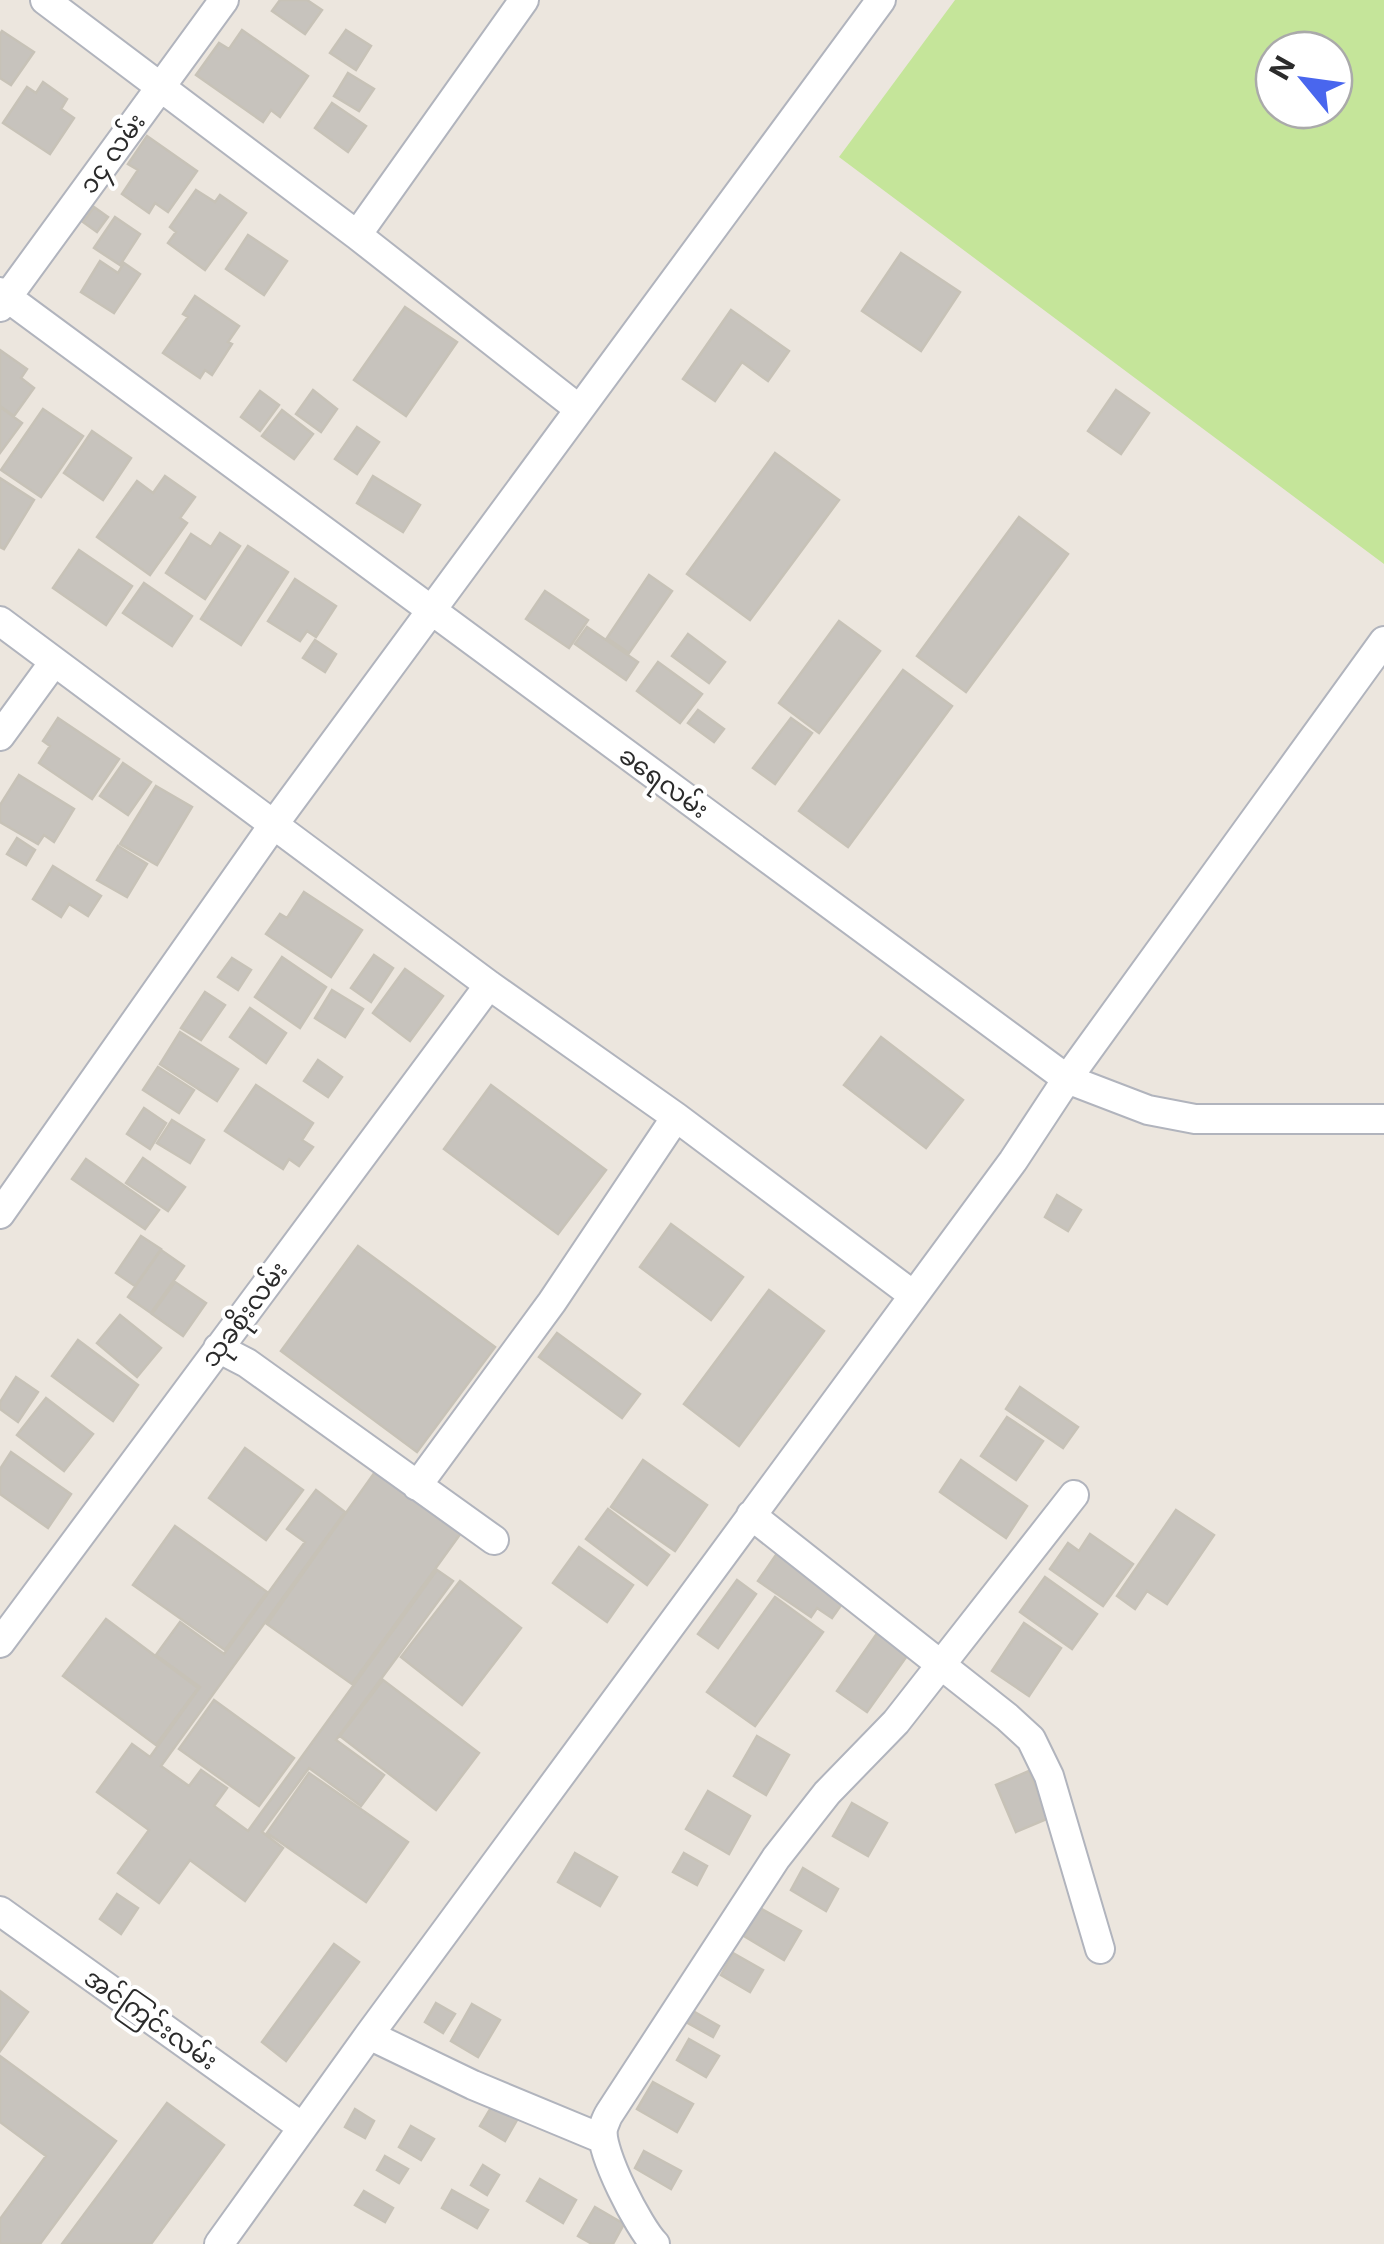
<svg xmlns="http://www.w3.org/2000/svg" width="1384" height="2244" viewBox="0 0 1384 2244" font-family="Inter,'Noto Sans Myanmar',sans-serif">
<rect width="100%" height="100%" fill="#ece6de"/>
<path fill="#c5e59a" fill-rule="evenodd" d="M955,0H1384V564L839,157ZM1334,50V110H1274V50Z"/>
<path fill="#c7c3bd" stroke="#c7c2b7" stroke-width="2.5" d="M280,0H307L322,10L305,34L272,11Z
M242,30L308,76L280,117L271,110L263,122L196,75L219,43L229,49Z
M346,30L371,46L356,70L330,53Z
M2,31L34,52L11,85L0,78V34Z
M348,73L374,89L359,111L334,96Z
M43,82L67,99L61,109L74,118L50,154L3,123L27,87L36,93Z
M332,103L366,126L348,152L315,128Z
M147,136L197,171L168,212L155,203L149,213L122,194L138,170L128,164Z
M196,190L215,202L220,195L246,213L205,270L168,243L176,232L170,227Z
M94,207L108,217L97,232L83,222Z
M115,217L140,234L120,265L94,248Z
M248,235L287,261L264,295L226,269Z
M901,253L960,292L921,351L862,311Z
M100,261L118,273L124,263L140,274L114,313L81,292Z
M195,296L239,326L228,342L232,344L212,375L205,370L200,378L163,353L188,317L183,314Z
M405,307L457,342L406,416L354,380Z
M731,310L789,351L768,381L742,362L715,401L683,379Z
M0,350L27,369L21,378L34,388L14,416L0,406Z
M313,390L337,409L321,432L296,414Z
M1116,390L1149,413L1121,454L1088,431Z
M260,391L279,405L260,431L241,417Z
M0,407L22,423L0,453Z
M43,409L83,436L41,497L1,470Z
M282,410L313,434L294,459L262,436Z
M357,427L379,442L357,474L335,459Z
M92,431L131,458L103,500L64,473Z
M775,453L839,500L750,620L687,574Z
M165,476L195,497L180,518L187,523L150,575L97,537L137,481L153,493Z
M373,476L420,505L403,532L357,503Z
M0,478L34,500L4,549L0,547Z
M1019,517L1068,554L966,692L917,656Z
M220,533L240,546L205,599L166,573L191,534L211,547Z
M248,546L288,572L241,645L201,619Z
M79,550L132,586L106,625L53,588Z
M649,575L672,591L629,653L607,638Z
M295,579L336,606L316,637L307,631L300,641L268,621Z
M144,583L192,616L172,646L123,613Z
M545,591L588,620L569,648L526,619Z
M839,621L880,651L819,733L779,703Z
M587,627L638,662L626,680L575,644Z
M688,634L725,662L709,683L672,656Z
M315,640L336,654L325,672L303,658Z
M658,662L702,694L680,723L637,691Z
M903,670L952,706L848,847L799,811Z
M698,710L724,729L714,742L688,723Z
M58,718L119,759L92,799L39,763L50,746L43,741Z
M791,718L812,733L775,784L753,768Z
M123,763L151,782L128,815L100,796Z
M19,775L74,809L54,842L44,835L38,844L0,822V805Z
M156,786L192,807L157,865L120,844Z
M17,838L35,850L26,865L7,854Z
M118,846L147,864L127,897L97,880Z
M53,866L101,896L88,916L69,904L61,917L33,899Z
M304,892L362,930L331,977L266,934L280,914L287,918Z
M374,955L393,968L371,1002L351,988Z
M282,957L326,987L300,1028L255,997Z
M232,958L251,970L238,990L218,977Z
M405,969L443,996L410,1041L373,1013Z
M332,990L363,1009L345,1037L315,1018Z
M205,992L225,1005L201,1040L181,1028Z
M250,1008L286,1033L266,1063L230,1037Z
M180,1032L238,1069L217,1101L160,1064Z
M881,1037L963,1100L926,1148L844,1085Z
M318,1060L342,1077L328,1097L304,1081Z
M158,1067L194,1090L179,1113L143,1090Z
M256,1085L313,1123L302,1140L313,1147L299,1166L289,1159L283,1169L225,1131Z
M491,1085L606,1170L558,1234L444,1149Z
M144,1108L166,1123L150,1149L127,1134Z
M172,1120L204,1140L190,1163L157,1143Z
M143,1158L185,1187L168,1211L126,1183Z
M86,1159L159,1210L145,1229L72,1179Z
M1057,1195L1081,1210L1068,1231L1045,1217Z
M671,1224L743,1277L711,1320L640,1267Z
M141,1236L161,1249L135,1286L116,1273Z
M358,1246L495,1347L417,1452L281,1351Z
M161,1250L184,1266L151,1313L128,1297Z
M175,1282L206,1303L183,1336L152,1314Z
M769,1290L824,1331L739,1446L684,1404Z
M120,1315L161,1348L137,1377L97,1343Z
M557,1333L640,1394L622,1418L539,1357Z
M78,1340L138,1385L113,1421L52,1376Z
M16,1377L38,1392L18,1422L0,1409V1402Z
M1020,1387L1078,1427L1063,1448L1006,1409Z
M46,1398L93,1434L64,1471L17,1435Z
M1007,1417L1043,1441L1016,1480L981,1456Z
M245,1448L303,1490L266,1540L209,1498Z
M11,1452L71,1494L48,1528L0,1494V1469Z
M643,1460L707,1505L675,1551L611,1507Z
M961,1460L1027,1506L1006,1538L940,1492Z
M375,1472L461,1533L352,1684L267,1624Z
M316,1490L345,1512L161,1766L189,1786L201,1770L227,1788L214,1806L248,1831L437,1570L453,1581L336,1740L384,1775L361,1806L309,1768L262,1832L283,1848L245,1901L190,1860L159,1903L118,1873L149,1830L97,1792L132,1744L150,1757L200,1687L156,1655L180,1622L224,1654L305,1542L287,1529Z
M608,1509L669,1555L647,1585L586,1539Z
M1176,1510L1214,1535L1167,1604L1147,1591L1135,1609L1117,1596Z
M175,1526L267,1592L225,1650L133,1585Z
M1090,1534L1133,1564L1103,1606L1050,1569L1068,1543L1079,1551Z
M579,1547L633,1585L607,1622L553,1583Z
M778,1552L846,1598L832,1618L817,1608L811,1617L758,1581Z
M1045,1577L1097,1614L1072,1649L1020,1612Z
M737,1580L756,1594L718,1648L698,1634Z
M460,1581L521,1628L462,1705L401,1657Z
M775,1597L823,1632L755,1726L707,1692Z
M106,1619L198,1688L156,1745L63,1676Z
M1024,1623L1061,1648L1029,1696L992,1671Z
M878,1632L909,1653L867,1712L837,1691Z
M383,1680L479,1753L436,1810L340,1736Z
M214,1700L294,1758L259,1806L179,1749Z
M757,1736L789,1755L766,1795L734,1776Z
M1029,1771L1049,1818L1016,1832L996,1785Z
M309,1773L408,1842L366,1902L267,1833Z
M708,1791L750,1816L729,1854L686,1829Z
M852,1803L887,1823L868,1856L833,1836Z
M575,1853L617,1877L600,1906L558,1882Z
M684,1853L707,1866L697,1885L673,1872Z
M803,1868L838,1889L826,1911L791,1890Z
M117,1894L138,1908L121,1934L100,1919Z
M760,1908L801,1931L784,1960L744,1936Z
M334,1944L359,1962L286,2061L262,2042Z
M733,1953L763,1970L750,1992L721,1975Z
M0,1991L28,2012L0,2051Z
M436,2003L455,2014L443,2033L425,2022Z
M472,2004L500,2020L478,2057L451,2041Z
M693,2011L719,2026L713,2037L686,2022Z
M689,2039L719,2056L706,2077L677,2060Z
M0,2056L116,2141L40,2244H0V2219L46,2156L0,2122Z
M653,2082L693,2104L677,2132L637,2109Z
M167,2103L224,2145L151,2244H62Z
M492,2106L517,2120L505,2141L480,2126Z
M355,2109L374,2121L365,2138L345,2127Z
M411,2126L434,2139L421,2160L399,2147Z
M644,2151L681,2171L671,2189L635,2168Z
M385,2156L408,2169L399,2183L377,2170Z
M483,2165L499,2175L487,2195L471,2185Z
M540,2179L576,2200L563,2223L527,2201Z
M452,2190L488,2210L477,2228L442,2208Z
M364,2191L393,2208L385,2222L355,2205Z
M595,2207L624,2224L613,2244H592L578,2236Z"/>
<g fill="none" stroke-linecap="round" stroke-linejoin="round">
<defs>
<path id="street" d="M45,0L357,235L579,409
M357,235L524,0
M0,292L1067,1079L1148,1110L1195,1119H1384
M0,307L224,0
M0,621L489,985L676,1117L913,1295
M0,736L54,662
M0,1214L274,824L881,0
M218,1348L247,1363L494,1540
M417,1486L552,1302L676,1117
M751,1515L1007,1717L1031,1739L1049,1776L1100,1949
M0,1643L489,985
M0,1911L302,2127
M369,2035L473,2085L603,2139
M219,2244L369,2035L1013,1161L1067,1079L1384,641
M655,2244C639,2228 599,2151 603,2129C603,2127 608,2115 609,2114L776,1858L827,1793L896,1722L1074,1495"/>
</defs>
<use href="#street" stroke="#b1b4bd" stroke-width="32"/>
<use href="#street" stroke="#fff" stroke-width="28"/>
</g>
<g text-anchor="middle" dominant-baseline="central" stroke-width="8" stroke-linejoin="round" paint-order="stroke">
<g font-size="25" fill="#2b2b2b" stroke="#fff">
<text transform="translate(112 153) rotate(-54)">၁၄ လမ်း</text>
<text transform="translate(664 782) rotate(36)">ခရေလမ်း</text>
<text transform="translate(244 1314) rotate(-53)">သုခစိုးလမ်း</text>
<text transform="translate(151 2019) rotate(35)">အင်ကြင်းလမ်း</text>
</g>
</g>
<g transform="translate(1304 80) rotate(299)"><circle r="48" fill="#ffffff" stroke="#aaaaaa" stroke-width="2.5"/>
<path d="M0-8L18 38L0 25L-18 38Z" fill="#4966ee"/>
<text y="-15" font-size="28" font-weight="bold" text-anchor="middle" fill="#2b2b2b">N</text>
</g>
</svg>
